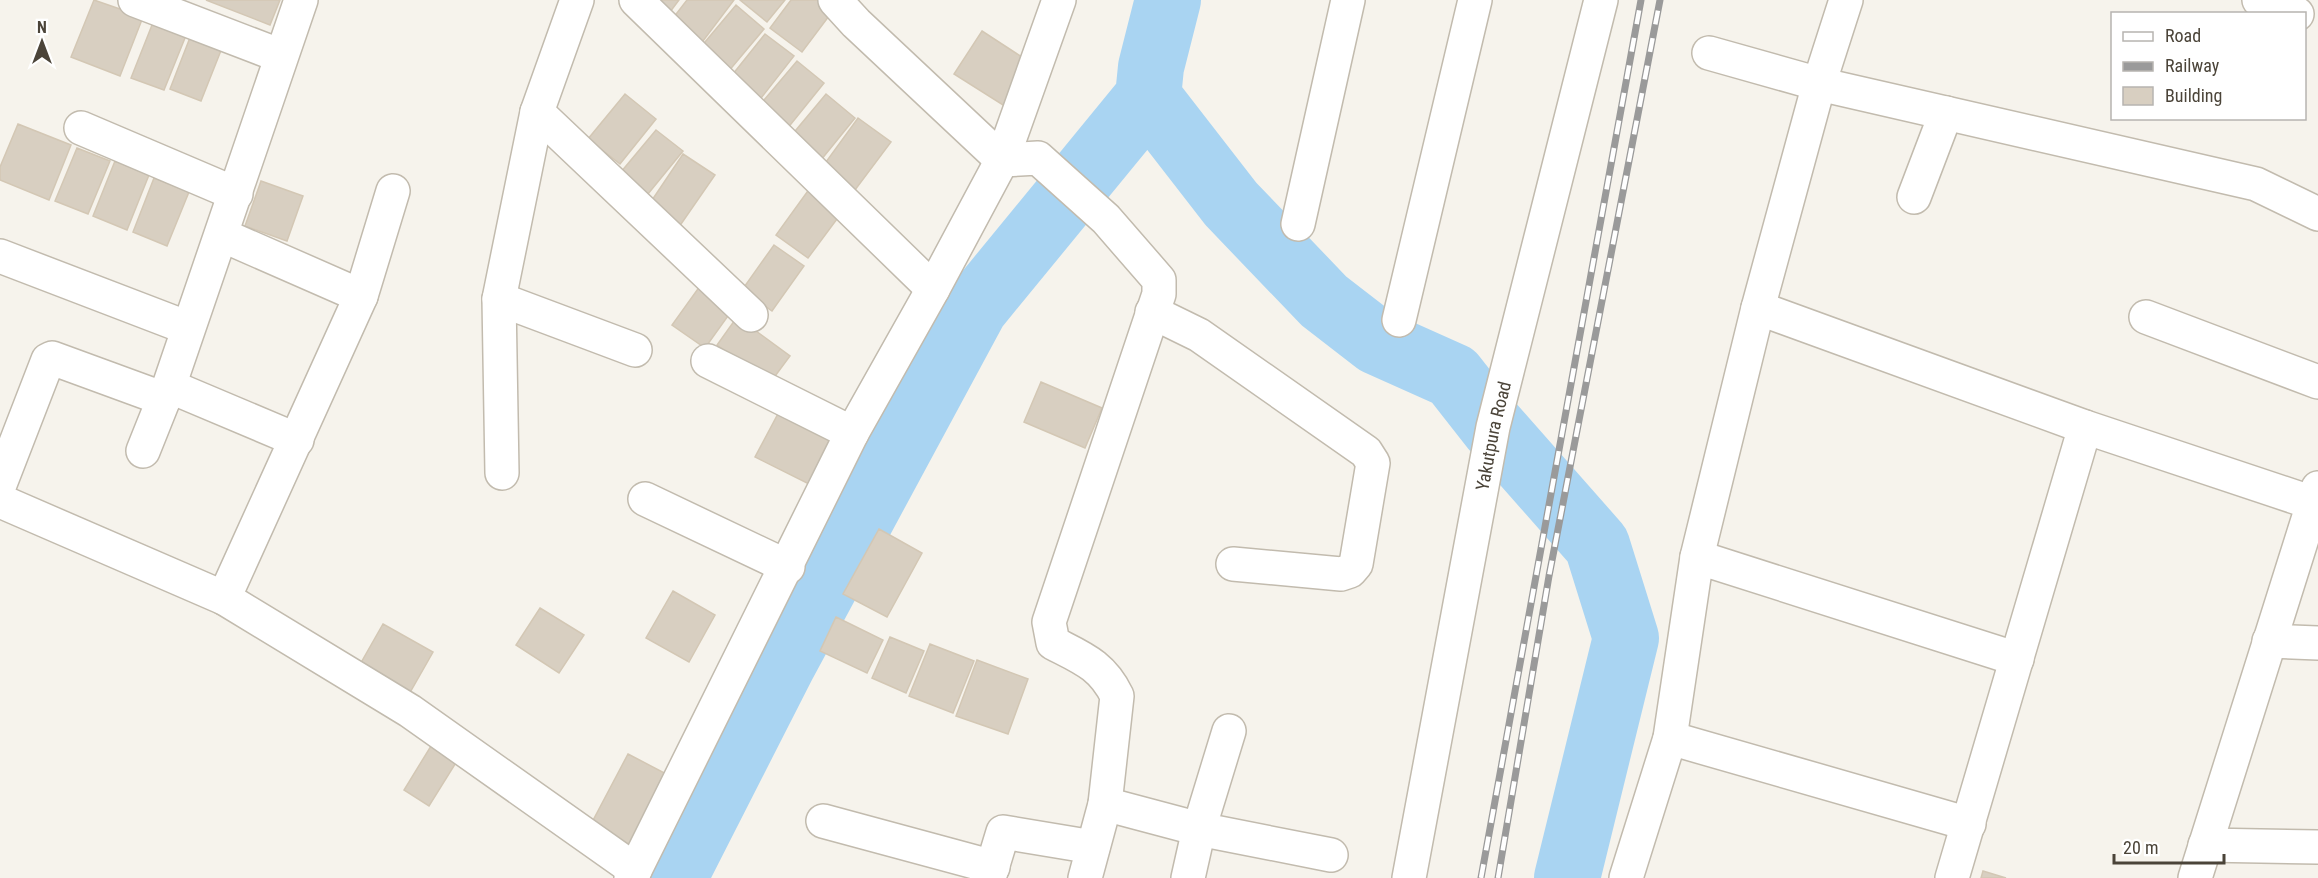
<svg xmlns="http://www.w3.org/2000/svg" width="2318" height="878" viewBox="0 0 2318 878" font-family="'Roboto Condensed',sans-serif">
<rect width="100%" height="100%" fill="#f6f3ec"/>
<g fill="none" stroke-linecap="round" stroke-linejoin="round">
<path stroke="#a9d4f2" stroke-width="66" d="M1148,97L1231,204L1324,301L1377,342L1453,376L1493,427L1597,545L1626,638L1567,878
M674,878L783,664L975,308L1148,97L1151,67L1168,0"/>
</g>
<path fill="#d8cfc1" stroke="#d3c7b4" stroke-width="1.5" d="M94,0L143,17L120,76L71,57Z
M206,0H280L270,25Z
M653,0H679L670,12Z
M687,0H734L703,41L673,18Z
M740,0H785L767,22Z
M791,0H822L832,12L802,52L770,28Z
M736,5L764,29L728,72L700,48Z
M154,20L187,33L164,90L131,78Z
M982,31L1031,63L1003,105L954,74Z
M765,34L794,56L758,102L729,79Z
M191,35L222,48L201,101L170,89Z
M797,61L824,83L787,129L759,106Z
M625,94L656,119L620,164L588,139Z
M826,94L855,118L821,160L791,136Z
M858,118L891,142L855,190L823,166Z
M18,124L71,145L49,200L0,180V167Z
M656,130L683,151L648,194L621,172Z
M77,148L110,161L88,214L55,201Z
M683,154L715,175L679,227L648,206Z
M115,161L149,175L127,230L93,216Z
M154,178L189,192L167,246L133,232Z
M261,181L303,196L287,241L245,226Z
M810,188L843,211L808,258L776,235Z
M774,245L804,266L772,311L742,290Z
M700,286L733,309L705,348L672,325Z
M737,317L790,356L770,383L717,345Z
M1041,382L1102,408L1085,448L1024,422Z
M780,410L834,436L809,484L755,457Z
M879,529L922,553L887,617L843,594Z
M673,591L715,615L689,662L646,638Z
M540,608L584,635L559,673L516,645Z
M836,617L883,640L867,673L820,651Z
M383,624L433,652L408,696L358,668Z
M890,637L924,651L906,693L872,678Z
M930,644L974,661L953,713L909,696Z
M977,660L1028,679L1008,734L956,716Z
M431,746L457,761L429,806L404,790Z
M628,754L674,778L634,852L589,828Z
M1983,871L2006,878H1981Z"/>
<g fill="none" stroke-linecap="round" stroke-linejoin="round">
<defs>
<g id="minor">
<path d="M135,0L281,56"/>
<path d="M636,0L933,289"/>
<path d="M835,0L856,23L1002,160L1038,158L1106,219L1159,280V294L1049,622L1053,643C1082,658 1102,665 1117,696L1105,804L1085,878"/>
<path d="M1846,0L1819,84L1758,308L2085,427L2313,503"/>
<path d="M2259,0L2297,14"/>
<path d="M1709,53L1819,84L2256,184L2318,214"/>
<path d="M537,112L751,315"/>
<path d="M81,128L236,194"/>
<path d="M1914,197L1946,113"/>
<path d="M1298,224L1348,0"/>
<path d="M222,235L361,296"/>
<path d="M0,256L188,328"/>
<path d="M499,299L635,350"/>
<path d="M1152,312L1199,335L1366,452L1373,463L1356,564L1350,571L1341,574L1233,564"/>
<path d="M2146,317L2318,382"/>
<path d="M1399,320L1475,0"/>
<path d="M708,361L852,433"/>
<path d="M169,386L297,440"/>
<path d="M143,451L169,386L301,0"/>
<path d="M502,473L499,299L537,112L577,0"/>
<path d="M0,484L48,360L52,358L164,399"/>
<path d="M645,499L788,567"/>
<path d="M0,501L224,598L410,711L635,870"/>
<path d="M1697,557L1758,308"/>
<path d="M224,598L361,296L393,191"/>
<path d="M2269,641L2318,643"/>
<path d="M1670,738L1969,824"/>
<path d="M1105,804L1199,829L1331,855"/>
<path d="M823,821L993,867"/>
<path d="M2205,845L2318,847"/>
<path d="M631,878L852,433L933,289L1002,160L1059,0"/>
<path d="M989,878L1003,832L1093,847"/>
<path d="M1188,878L1199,829L1229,731"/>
<path id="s1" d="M1409,878L1493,427L1601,0"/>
<path d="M1626,878L1670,738L1697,557L2017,659"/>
<path d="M1952,878L2085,427"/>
<path d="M2195,878L2318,488"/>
</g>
</defs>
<use href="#minor" stroke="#c2bbae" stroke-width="36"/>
<use href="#minor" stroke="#fff" stroke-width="33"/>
<defs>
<path id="rail" d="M1481,878L1641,0
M1498,878L1549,576L1660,0"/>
</defs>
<use href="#rail" stroke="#9a9a9a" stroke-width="7"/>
<use href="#rail" stroke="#fff" stroke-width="4.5" stroke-dasharray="14" stroke-linecap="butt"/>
</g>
<g text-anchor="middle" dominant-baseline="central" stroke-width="4.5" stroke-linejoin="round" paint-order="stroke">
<g font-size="18" fill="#4b4439" stroke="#fff">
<text stroke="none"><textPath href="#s1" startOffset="450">Yakutpura Road</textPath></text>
</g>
</g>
<rect x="2111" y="12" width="195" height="108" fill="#ffffff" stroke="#b7b4b0" stroke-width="1.5"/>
<rect x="2123" y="32" width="30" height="9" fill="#ffffff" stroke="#b7b4b0" stroke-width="1.5"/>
<text x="2165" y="42" font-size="18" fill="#4b4439">Road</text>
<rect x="2123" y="62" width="30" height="9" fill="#9a9a9a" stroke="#b7b4b0" stroke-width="1.5"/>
<text x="2165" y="72" font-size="18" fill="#4b4439">Railway</text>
<rect x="2123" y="87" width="30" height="18" fill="#d8cfc1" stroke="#b7b4b0" stroke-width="1.5"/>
<text x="2165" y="102" font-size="18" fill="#4b4439">Building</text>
<g transform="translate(42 42)" stroke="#ffffff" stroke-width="4.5" paint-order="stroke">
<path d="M0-4.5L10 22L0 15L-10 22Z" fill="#4b4439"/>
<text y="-9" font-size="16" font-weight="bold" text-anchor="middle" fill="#4b4439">N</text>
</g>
<path d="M2114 854v9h110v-9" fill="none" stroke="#4b4439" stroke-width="3"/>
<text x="2123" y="854" font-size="18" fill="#4b4439" stroke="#ffffff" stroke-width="4.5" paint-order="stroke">20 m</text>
</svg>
